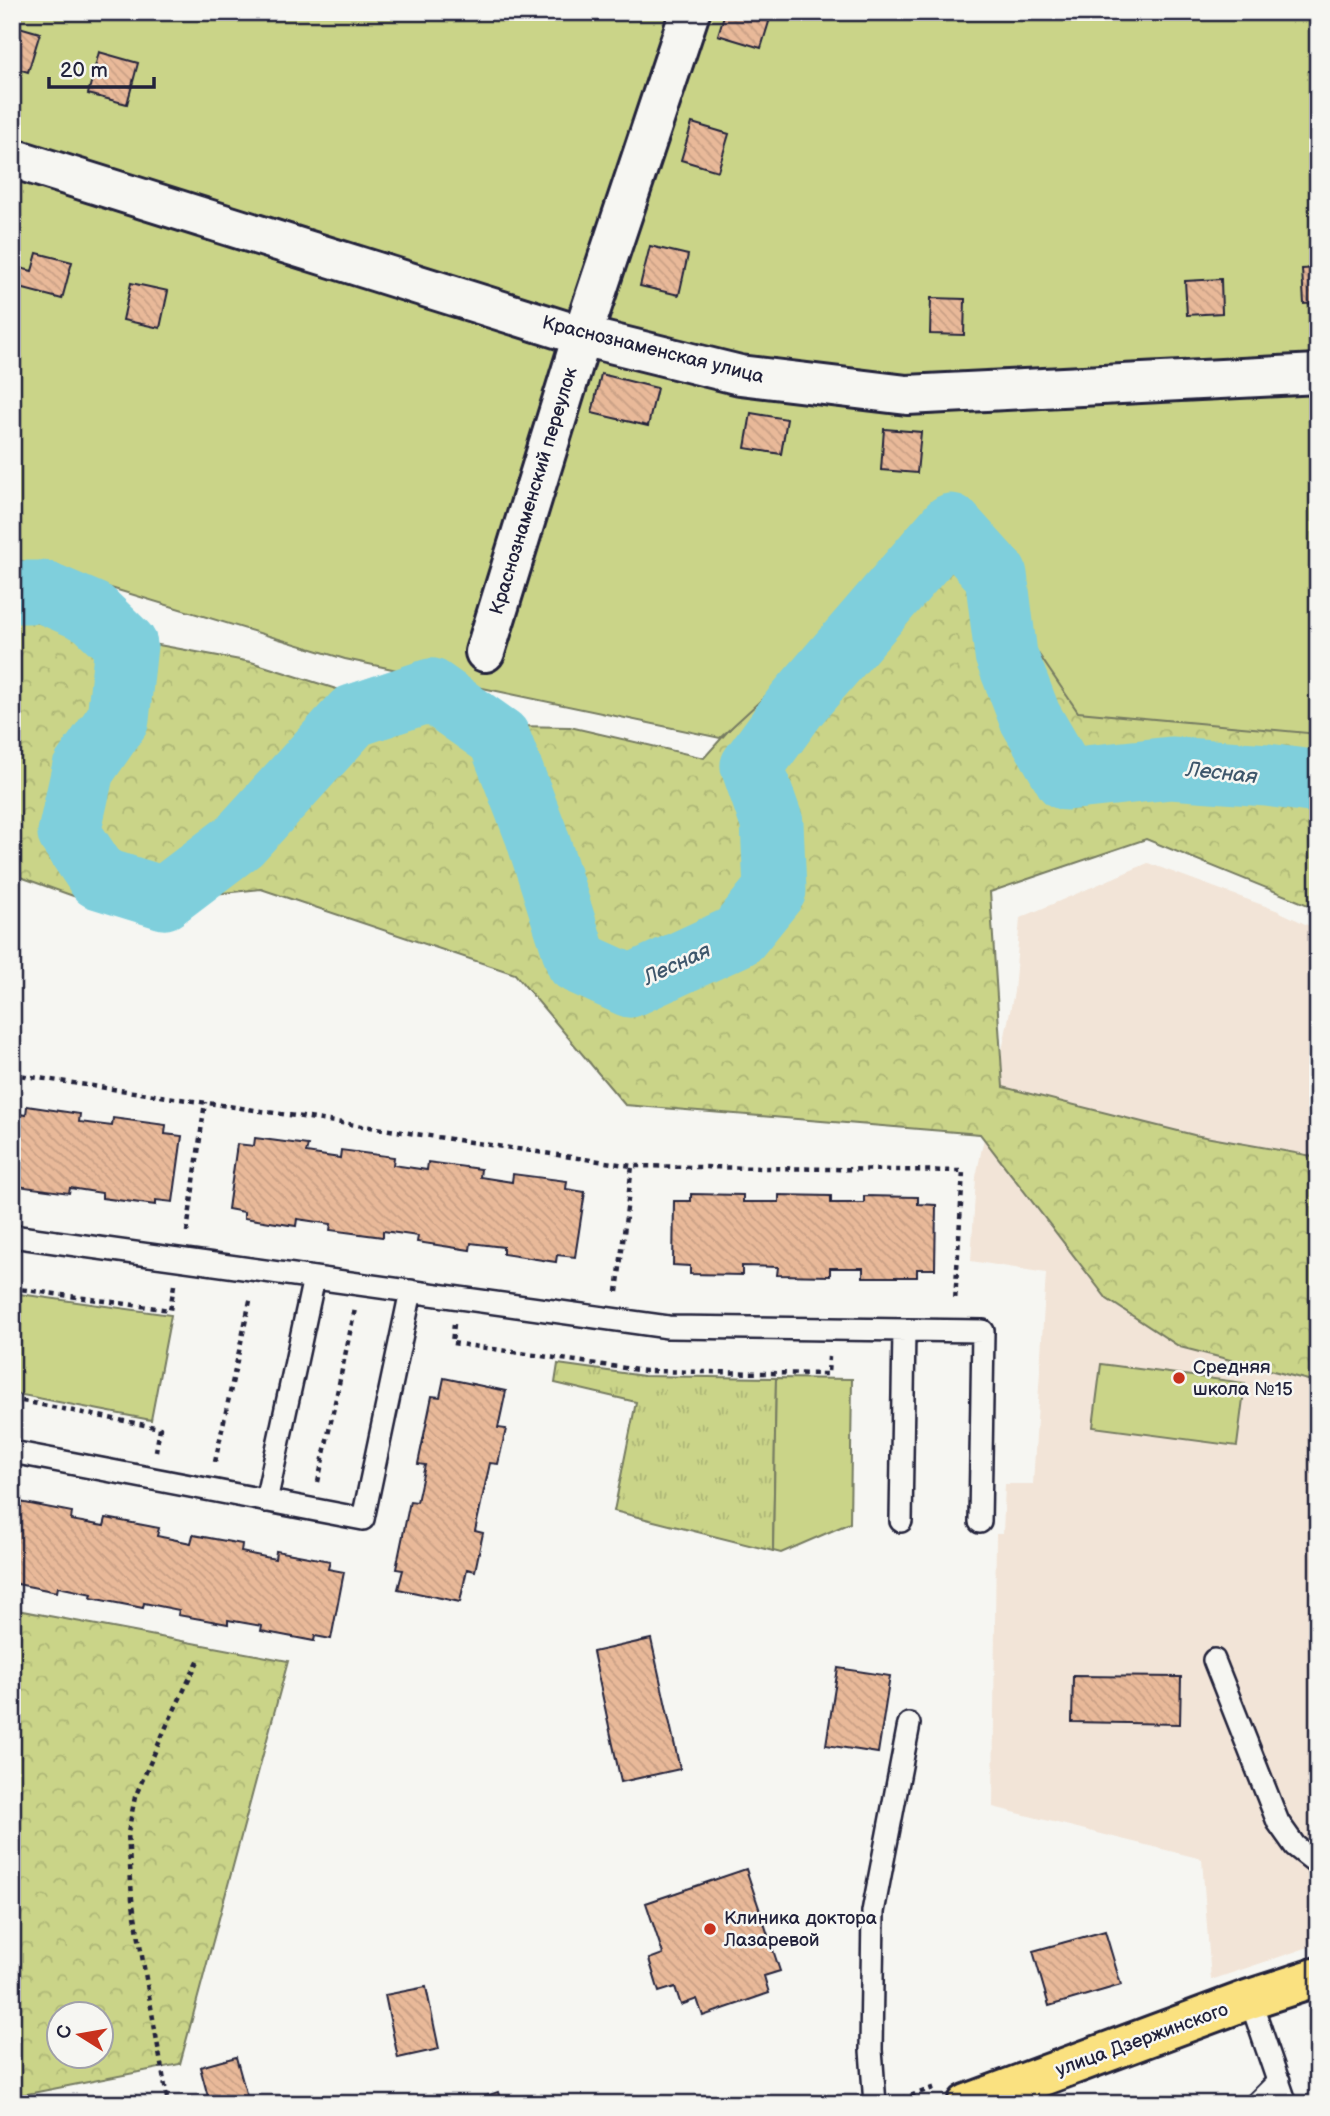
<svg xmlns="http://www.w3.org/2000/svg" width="1330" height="2116" viewBox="0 0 1330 2116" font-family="'Balsamiq Sans',sans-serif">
<defs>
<pattern id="forest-crowns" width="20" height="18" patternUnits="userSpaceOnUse" patternTransform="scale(1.75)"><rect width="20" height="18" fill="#cad488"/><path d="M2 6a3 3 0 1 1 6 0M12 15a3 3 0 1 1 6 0" fill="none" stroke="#adb676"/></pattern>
<pattern id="park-tufts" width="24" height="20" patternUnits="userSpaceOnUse" patternTransform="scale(1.75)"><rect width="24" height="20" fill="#cad488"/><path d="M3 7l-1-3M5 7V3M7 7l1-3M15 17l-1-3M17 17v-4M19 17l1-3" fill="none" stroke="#adb676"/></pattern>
<pattern id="building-back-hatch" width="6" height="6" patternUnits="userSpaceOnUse" patternTransform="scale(1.75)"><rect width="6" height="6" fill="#e9b999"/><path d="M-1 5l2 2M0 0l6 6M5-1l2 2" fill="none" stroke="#c89f85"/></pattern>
</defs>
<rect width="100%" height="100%" fill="#f6f6f2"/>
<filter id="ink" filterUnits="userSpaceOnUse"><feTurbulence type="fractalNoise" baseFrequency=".0143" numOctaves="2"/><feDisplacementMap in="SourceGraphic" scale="14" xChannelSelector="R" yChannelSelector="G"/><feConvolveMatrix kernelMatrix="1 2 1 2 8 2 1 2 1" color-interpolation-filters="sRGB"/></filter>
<g filter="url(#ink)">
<path fill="#f2e4d7" d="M1148,863L1276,910L1318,930V1549L1314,1572L1318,1574V1944L1211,1980L1202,1859L993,1807L996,1534H1003L1005,1484H1033L1046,1273L971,1261L976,1177L1014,992L1020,918Z"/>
<path fill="url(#forest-crowns)" stroke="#767b62" stroke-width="2" fill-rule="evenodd" d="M906,531L1117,689H1318V909L1146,839L990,892L1003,1087L1194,1135L1318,1157V1368L1312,1381L1180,1347L1107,1299L980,1134L625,1105L515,974L261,889L101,906L12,874V618L251,662L450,725L570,727L704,758Z
M12,1609L288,1661L180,2064L12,2097ZM60,2014H102V2056H60Z"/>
<path fill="url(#park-tufts)" stroke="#767b62" stroke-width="2" d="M558,1364L644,1376L776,1378L773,1551L614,1511L636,1402L555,1383Z"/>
<path fill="#cad488" stroke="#767b62" stroke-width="2" d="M12,12H1318V734L1078,712L951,525L720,738L345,659L12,558Z
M12,1293L171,1315L151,1420L12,1393Z
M1101,1364L1245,1383L1237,1446L1093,1427Z
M776,1378L852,1379L850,1523L781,1553L773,1551Z"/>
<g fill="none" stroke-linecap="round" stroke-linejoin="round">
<path stroke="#7fcfdc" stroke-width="63" d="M12,592H44L93,613L126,645L118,719L83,770L69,833L99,878L164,898L239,841L353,716L431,690L499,738L536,834L577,962L630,986L738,936L775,890L772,823L752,766L797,704L951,525L996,575L1006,655L1030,717L1066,779L1171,768L1267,775L1318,782"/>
</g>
<path fill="url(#building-back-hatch)" stroke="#22223b" stroke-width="2" d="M725,12H772L761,48L718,35Z
M12,25L40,33L28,72L12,67Z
M99,52L138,63L127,104L88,94Z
M692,123L729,134L718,171L681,160Z
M650,246L688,255L679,295L640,286Z
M37,253L72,262L62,299L12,286V266L32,271Z
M1318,268V303L1304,304L1302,269Z
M1221,279L1222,313L1187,315L1185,281Z
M131,283L168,291L160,328L123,320Z
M931,298L965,299L964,335L930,334Z
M601,374L657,388L648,426L592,413Z
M751,413L787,419L781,454L745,448Z
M884,429L921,432L917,473L881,470Z
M27,1106L80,1114L79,1122L112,1126L113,1118L166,1125L165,1134L182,1136L173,1202L156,1200V1205L102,1198V1193L70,1188L69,1193L17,1186V1181L12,1180V1113L26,1115Z
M255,1138L308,1145L306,1153L340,1158L341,1150L394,1157L393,1165L427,1170L428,1162L481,1169L480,1177L512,1182L513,1174L567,1181L566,1189L585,1192L575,1257L557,1255L556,1262L503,1254V1247L471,1243L470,1250L417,1242L418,1236L383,1231V1237L330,1230L331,1224L297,1219L296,1226L244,1218V1212L228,1209L237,1144L254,1146Z
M691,1194L743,1195V1202H779V1195L831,1196V1203H864V1196L918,1197V1204L936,1205L935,1269H917V1277H863V1268H830V1276L777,1275L778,1267L742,1266V1275L690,1274V1266L673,1265L674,1201H691Z
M444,1378L506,1391L498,1428L506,1429L498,1464L490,1463L475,1531L483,1533L475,1571L467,1569L460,1602L398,1589L403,1570L396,1569L410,1501L417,1502L425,1465L418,1464L432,1396L440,1397Z
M20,1502L72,1512L71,1520L104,1526L106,1518L159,1528L157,1536L191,1543L193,1535L242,1544L241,1552L275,1559L276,1551L330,1561L328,1569L344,1572L331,1639L315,1636L314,1641L261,1631L262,1626L228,1620V1624L178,1615L179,1610L144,1603L143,1608L91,1598L92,1594L58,1587L57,1592L12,1583V1508L19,1509Z
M651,1639L680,1769L621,1782L593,1652Z
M838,1668L890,1676L878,1753L826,1745Z
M1073,1676L1181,1677L1180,1724L1072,1722Z
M746,1869L780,1971L764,1976L769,1993L703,2016L697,1999L681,2005L675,1987L659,1992L649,1959L663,1954L646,1903Z
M1105,1931L1121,1985L1049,2006L1033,1951Z
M426,1987L439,2049L398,2058L385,1995Z
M236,2057L249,2104H210L200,2067Z
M498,2092L502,2104H463L469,2102Z"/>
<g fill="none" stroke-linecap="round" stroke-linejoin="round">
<defs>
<path id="lane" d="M12,1236L668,1327L983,1331L980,1522
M12,1452L363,1519L411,1291
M266,1501L314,1278
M901,1521L904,1330
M1214,1660L1278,1822L1295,1846L1318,1864
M1250,1999L1286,2104
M875,2104L871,2050L873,1912L909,1724
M1256,2104L1279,2081"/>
<path id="street" d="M12,158L582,336L740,375L907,395L1318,374
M485,652L582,336L690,12"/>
<path id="primary" d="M967,2104L1250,1999L1318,1977"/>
</defs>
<use href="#lane" stroke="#22223b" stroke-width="26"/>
<use href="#street" stroke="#22223b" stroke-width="44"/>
<use href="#primary" stroke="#22223b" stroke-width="44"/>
<path stroke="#22223b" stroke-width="4.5" stroke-dasharray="5 5" stroke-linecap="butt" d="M12,1074L632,1166L963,1171L955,1302
M187,1232L205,1102
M12,1288L170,1310L174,1285
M617,1292L632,1166
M454,1324L452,1343L645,1371L828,1374L829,1357
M12,1399L160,1428L156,1451
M215,1462L251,1296
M318,1482L355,1309
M167,2098L132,1899L128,1833L135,1797L166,1727L200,1657
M901,2099L936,2087"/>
<use href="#lane" stroke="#f6f6f2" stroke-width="21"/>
<use href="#street" stroke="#f6f6f2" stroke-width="38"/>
<use href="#primary" stroke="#fae180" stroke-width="38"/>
</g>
</g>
<g fill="#c8321e" stroke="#f6f6f2" stroke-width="2.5">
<circle cx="1179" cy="1378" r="7"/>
<circle cx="710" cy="1929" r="7"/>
</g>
<g text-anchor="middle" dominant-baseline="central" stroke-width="5" stroke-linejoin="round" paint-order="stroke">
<g font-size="19" fill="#22223b" stroke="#f6f6f2">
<text transform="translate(653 350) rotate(14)">Краснознаменская улица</text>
<text transform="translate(534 491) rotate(-73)">Краснознаменский переулок</text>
<text transform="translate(1142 2040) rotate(-20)">улица Дзержинского</text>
</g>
<g font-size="19" fill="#22223b" stroke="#f6f6f2" text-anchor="start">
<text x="1193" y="1367">Средняя<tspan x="1193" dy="22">школа №15</tspan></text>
<text x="724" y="1918">Клиника доктора<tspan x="724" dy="22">Лазаревой</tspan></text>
</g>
<g font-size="21" font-style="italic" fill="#3e566b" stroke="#f6f6f2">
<text transform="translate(1222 773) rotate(6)">Лесная</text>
<text transform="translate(677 964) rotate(-25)">Лесная</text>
</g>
</g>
<rect width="1330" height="2116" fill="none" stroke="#f6f6f2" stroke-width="42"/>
<rect x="21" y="21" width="1288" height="2074" fill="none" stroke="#22223b" stroke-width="2.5" filter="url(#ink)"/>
<g transform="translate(80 2035) rotate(281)"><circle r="33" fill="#f6f6f2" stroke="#a1a1a9" stroke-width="2"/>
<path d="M0-5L12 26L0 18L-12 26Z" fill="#c8321e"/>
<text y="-10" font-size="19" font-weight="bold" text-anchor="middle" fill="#22223b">С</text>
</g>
<path d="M49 77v10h105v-10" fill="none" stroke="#22223b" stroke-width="3.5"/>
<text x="60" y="77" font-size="21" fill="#22223b" stroke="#f6f6f2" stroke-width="5" paint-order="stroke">20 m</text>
</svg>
